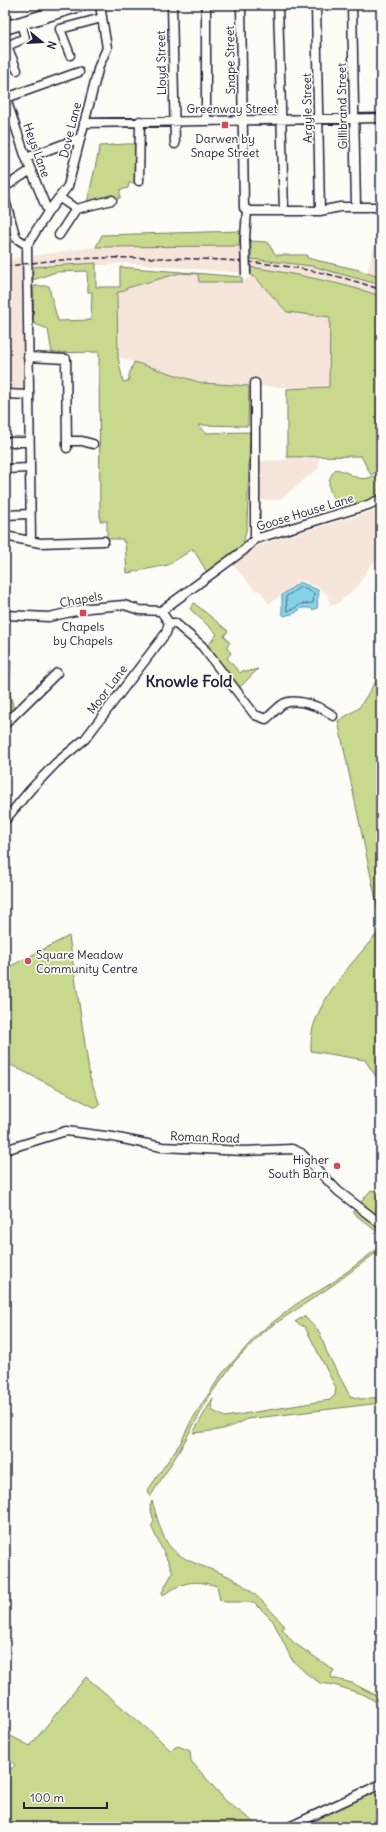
<svg xmlns="http://www.w3.org/2000/svg" width="386" height="1832" viewBox="0 0 386 1832" font-family="Delius,sans-serif">
<rect width="100%" height="100%" fill="#fdfcf7"/>
<filter id="ink" filterUnits="userSpaceOnUse"><feTurbulence type="fractalNoise" baseFrequency=".025" numOctaves="2"/><feDisplacementMap in="SourceGraphic" scale="8" xChannelSelector="R" yChannelSelector="G"/><feConvolveMatrix kernelMatrix="1 2 1 2 8 2 1 2 1" color-interpolation-filters="sRGB"/></filter>
<g filter="url(#ink)">
<path fill="#f6e5da" d="M379,229H381V306L255,277L287,312L330,317L329,387L299,388L202,383L118,357L117,293L123,291L127,288L180,273L199,274V282H242L251,276V243L269,244L276,255H307V258L367,273Z
M239,242L241,243L242,273L127,263L106,265H96V263L33,267L32,256L96,247L238,246Z
M22,257L24,394H5V261Z
M287,457H319L318,469L279,500H260V461L287,460Z
M373,511L381,514V561L378,560L371,564L358,586L336,605H330L328,596L321,589L301,580L269,604L261,592L255,590L233,565L258,545Z"/>
<path fill="#c8d98e" stroke="#757e64" d="M126,144H134L137,146L135,183H129L128,188L120,190V198L87,203L100,146Z
M240,231L239,246L96,247L102,235Z
M251,241L267,242L276,255H307V258L359,270L381,278V285L312,266L251,259Z
M96,263V287H120V267L242,277V282H199L198,274L180,273L127,288L123,291L117,293L118,357L123,382L129,381V375L134,362L202,383L249,386L248,426L198,425L205,433L250,432L247,526L243,545L207,572L193,549L168,565L127,573L125,542H123V539H109L107,536V521H100L99,352L52,353L48,329L35,324L33,320L34,286H49L51,296L58,321L91,320L92,292H88L87,271L56,272L33,280V267Z
M251,267C295,274 338,282 381,296V469L371,475L361,456L287,457V389L329,387L330,317L287,312L255,277L251,276Z
M336,469C359,475 356,485 381,473V495L361,503L342,508C330,497 323,482 336,469Z
M194,603L228,631L224,636L230,643L226,647L231,653L227,658L240,673L244,670L246,672L258,669L238,689L206,648L217,634L190,609Z
M5,658H11L10,693L14,710L5,708Z
M381,673V924L338,721L359,708Z
M381,929V1084L365,1060L311,1051C311,1045 311,1038 312,1032C320,995 357,958 381,929Z
M69,936L90,1078L100,1105L96,1108L5,1062V969Z
M371,1190L381,1193V1219L360,1203Z
M357,1209L381,1228V1235L352,1212Z
M381,1246V1249L333,1285L264,1331L235,1361L211,1394L178,1453L150,1497L148,1490L181,1442L191,1421L221,1375L258,1334L295,1305L332,1283Z
M304,1316L320,1333L327,1353L350,1396L361,1399L381,1397V1403L247,1419C229,1430 213,1431 193,1433L213,1398L211,1405L213,1411L225,1417L330,1400L335,1395L336,1388L305,1327L295,1322Z
M152,1501C157,1516 161,1538 172,1549C187,1564 212,1568 230,1577C252,1589 269,1607 285,1627L282,1629L294,1643L334,1670L331,1675L332,1678L352,1683L381,1698V1705L365,1695L334,1685L320,1683L307,1674L292,1660L273,1621L254,1602H226L220,1600L217,1586C192,1579 184,1582 163,1595L162,1592L173,1572L151,1526L154,1522L150,1506Z
M86,1677L157,1737L170,1750L178,1746L190,1751L191,1761L226,1801L260,1827H5V1775L15,1765L5,1755V1733L30,1746Z
M381,1788V1827H296Z"/>
<path fill="#87d2e7" stroke="#5f8ca2" d="M300,582L318,590L319,594L317,601L318,603L317,608L313,610L310,608H302L295,613L284,616L282,613V595Z"/>
<g fill="none" stroke-linecap="round" stroke-linejoin="round">
<path stroke="#4a6880" stroke-width="1" d="M301,587L314,593L313,603L301,604L293,609L287,611L286,597Z"/>
<defs>
<path id="minor" d="M172,5L175,144
M206,5V120
M241,5L244,208L250,211H320L340,207H378
M278,5L284,211
M316,5L320,211
M352,5L356,207
M5,15L7,27
M70,55L60,29L102,18
M17,70L7,46L25,38L21,22
M5,96L26,158L48,212
M6,98L79,72
M84,123L381,118
M26,158L80,138
M139,181L140,121
M5,187L31,170
M60,198L76,209L112,200
M5,200L16,238L27,245
M59,235L76,209
M245,239L247,210
M28,357L66,359L67,448
M255,383V539
M5,394L29,395
M67,441H82L93,444
M5,442H29
M5,469L30,468
M5,515L30,514
M5,536L40,543L104,541
M31,541L27,245L48,212L68,186L99,66L107,48L100,5
M161,611L169,623H175L202,646L255,715L266,719C271,715 277,708 283,704C296,697 323,707 333,716
M5,615L49,617L89,608L124,605L140,610L161,611L244,550L255,539L368,505L381,499
M5,724L57,673
M5,820L31,789L56,763L85,739L166,633L169,623
M5,1150L66,1131L113,1137L162,1147L244,1151L292,1149L301,1153L338,1191L381,1224
M289,1827L381,1784"/>
<path id="highway" d="M5,28L80,5"/>
</defs>
<use href="#minor" stroke="#22223b" stroke-width="11"/>
<use href="#highway" stroke="#22223b" stroke-width="15"/>
<use href="#minor" stroke="#fdfcf7" stroke-width="8"/>
<use href="#highway" stroke="#fdfcf7" stroke-width="12"/>
<path stroke="#22223b" stroke-width="1.5" stroke-dasharray="6 3" stroke-linecap="butt" d="M5,267C55,258 106,257 156,258C232,259 309,263 381,290"/>
<defs>
<path id="minor-bridge" d="M245,239L246,275"/>
</defs>
<use href="#minor-bridge" stroke="#22223b" stroke-width="11" stroke-linecap="butt"/>
<use href="#minor-bridge" stroke="#fdfcf7" stroke-width="8"/>
</g>
</g>
<g fill="#d1495b" stroke="#fdfcf7" stroke-width="1.5">
<rect x="221" y="121" width="8" height="8" rx="2"/>
<rect x="79" y="609" width="8" height="8" rx="2"/>
<circle cx="28" cy="961" r="4"/>
<circle cx="337" cy="1166" r="4"/>
</g>
<g text-anchor="middle" dominant-baseline="central" stroke-width="3.5" stroke-linejoin="round" paint-order="stroke">
<g font-size="12" fill="#22223b" stroke="#fdfcf7">
<text transform="translate(230 60) rotate(-91)">Snape Street</text>
<text transform="translate(161 63) rotate(-91)">Lloyd Street</text>
<text transform="translate(342 106) rotate(-91)">Gillibrand Street</text>
<text x="232" y="108">Greenway Street</text>
<text transform="translate(307 108) rotate(-91)">Argyle Street</text>
<text transform="translate(70 130) rotate(-76)">Dove Lane</text>
<text transform="translate(37 150) rotate(70)">Heys Lane</text>
<text transform="translate(305 512) rotate(-17)">Goose House Lane</text>
<text transform="translate(81 599) rotate(-10)">Chapels</text>
<text transform="translate(107 689) rotate(-53)">Moor Lane</text>
<text transform="translate(205 1137) rotate(2)">Roman Road</text>
</g>
<g font-size="12" fill="#22223b" stroke="#fdfcf7">
<text x="225" y="138">Darwen by<tspan x="225" dy="14">Snape Street</tspan></text>
<text x="83" y="626">Chapels<tspan x="83" dy="14">by Chapels</tspan></text>
<text x="36" y="954" text-anchor="start">Square Meadow<tspan x="36" dy="14">Community Centre</tspan></text>
<text x="329" y="1159" text-anchor="end">Higher<tspan x="329" dy="14">South Barn</tspan></text>
</g>
<g font-size="16" font-weight="bold" fill="#22223b" stroke="#fdfcf7">
<text x="189" y="681">Knowle Fold</text>
</g>
</g>
<rect width="386" height="1832" fill="none" stroke="#fdfcf7" stroke-width="20"/>
<rect x="10" y="10" width="366" height="1812" fill="none" stroke="#22223b" stroke-width="1.5" filter="url(#ink)"/>
<g transform="translate(42 42) rotate(108)" stroke="#fdfcf7" stroke-width="3" paint-order="stroke">
<path d="M0-3L7 15L0 10L-7 15Z" fill="#22223b"/>
<text y="-6" font-size="11" font-weight="bold" text-anchor="middle" fill="#22223b">N</text>
</g>
<path d="M24 1802v6h83v-6" fill="none" stroke="#22223b" stroke-width="2"/>
<text x="30" y="1802" font-size="12" fill="#22223b" stroke="#fdfcf7" stroke-width="3" paint-order="stroke">100 m</text>
</svg>
